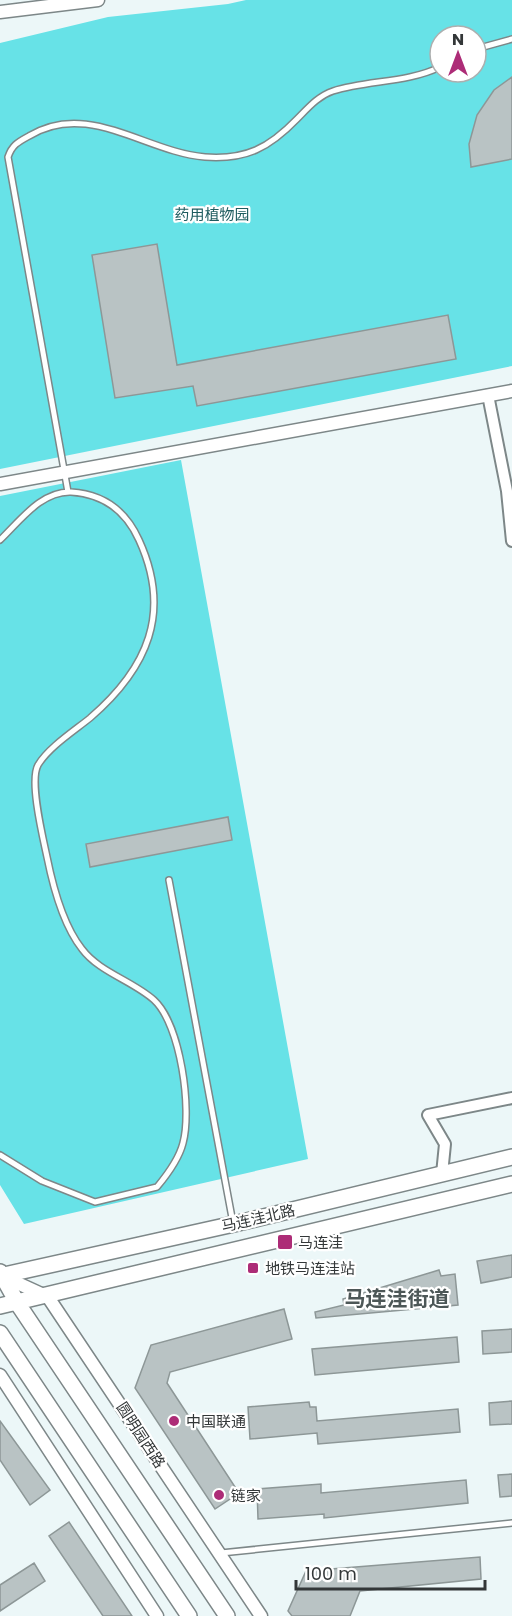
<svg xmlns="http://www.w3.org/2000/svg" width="512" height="1616" viewBox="0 0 512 1616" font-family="Poppins,'Noto Sans SC',sans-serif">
<rect width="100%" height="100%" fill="#ecf7f8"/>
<path fill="#67e2e7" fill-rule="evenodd" d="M246,0H512V366L0,469V43L108,17L228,4ZM440,36H476V72H440Z
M181,460L308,1159L24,1224L0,1185V496Z"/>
<path fill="#b9c3c4" stroke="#8d9797" stroke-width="1.5" d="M512,77V159L471,167L469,144L477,115L494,90Z
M157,244L177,365L448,315L456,359L197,406L193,386L115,398L92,255Z
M228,817L232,840L90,867L86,844Z
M512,1255V1277L481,1283L477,1261Z
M439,1270L441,1276L455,1274L458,1305L316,1318L315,1312L344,1305L343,1299Z
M284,1309L292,1339L170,1372L167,1383L239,1493L215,1509L135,1388L151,1345Z
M512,1329V1352L483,1354L482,1331Z
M457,1337L459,1362L315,1375L312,1349Z
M512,1401V1424L490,1425L489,1403Z
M309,1402L310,1407H316L317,1421L458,1409L460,1432L318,1444L317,1433L250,1439L248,1407Z
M0,1421L50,1490L30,1505L0,1460Z
M512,1474V1496L500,1497L498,1475Z
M466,1480L468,1503L324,1518V1514L258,1519L257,1489L321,1484V1493Z
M69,1522L132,1616H103L49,1536Z
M480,1557L481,1579L360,1591L350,1616H292L288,1611L306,1571Z
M34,1563L45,1581L0,1611V1585Z"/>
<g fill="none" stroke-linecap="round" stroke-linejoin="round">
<defs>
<path id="service" d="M476,49L512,39
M68,492L8,157C12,145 18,142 29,136C88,100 145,152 205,157C246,160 269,148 297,119C308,108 318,96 333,91C368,80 407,83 440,67
M0,540C20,521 41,491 71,492C104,494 126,511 139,540C172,612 148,668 90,718C74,731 49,747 38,765C29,781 43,838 47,857C53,887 63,925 82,949C99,972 133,981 154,1000C181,1025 192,1110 183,1143C179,1159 167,1175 157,1187L95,1202L42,1181L0,1155
M169,880L233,1223
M221,1553L512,1523"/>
<path id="minor" d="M488,395L507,491L512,541
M442,1174L445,1144L428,1115L512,1098"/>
<path id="tertiary" d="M0,12L98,0
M0,484L512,391
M2,1276L48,1297L261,1616
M0,1375L157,1616"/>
<path id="primary" d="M0,1272L18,1304L227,1616
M0,1276L234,1224L512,1157
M0,1306L512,1184
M0,1333L189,1616"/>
</defs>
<use href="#service" stroke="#7d8788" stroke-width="8"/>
<use href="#minor" stroke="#7d8788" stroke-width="14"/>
<use href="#tertiary" stroke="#7d8788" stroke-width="15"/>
<use href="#primary" stroke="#7d8788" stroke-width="18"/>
<use href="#service" stroke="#fff" stroke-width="5"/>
<use href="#minor" stroke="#fff" stroke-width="10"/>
<use href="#tertiary" stroke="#fff" stroke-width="12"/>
<use href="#primary" stroke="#fff" stroke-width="15"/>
</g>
<g fill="#ad2c77" stroke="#fff" stroke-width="2">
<rect x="277" y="1234" width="16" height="16" rx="3"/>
<rect x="247" y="1262" width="12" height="12" rx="3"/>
<circle cx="174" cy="1421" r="6"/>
<circle cx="219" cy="1495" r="6"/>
</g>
<g text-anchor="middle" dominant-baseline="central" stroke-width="4.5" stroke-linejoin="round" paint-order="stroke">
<g font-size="15" fill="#1f5c5f" stroke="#fff">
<text x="212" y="214">药用植物园</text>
</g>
<g font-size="15" fill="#333738" stroke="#fff">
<text transform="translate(258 1218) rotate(-13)">马连洼北路</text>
<text transform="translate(141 1435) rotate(57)">圆明园西路</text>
</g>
<g font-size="15" fill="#333738" stroke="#fff" text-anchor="start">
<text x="298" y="1242">马连洼</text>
<text x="265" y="1268">地铁马连洼站</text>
<text x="186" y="1421">中国联通</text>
<text x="231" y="1495">链家</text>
</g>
<g font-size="21" font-weight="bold" fill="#4d5757" stroke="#fff">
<text x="397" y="1298">马连洼街道</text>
</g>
</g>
<g transform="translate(458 54)"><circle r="28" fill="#ffffff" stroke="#adafaf" stroke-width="1.5"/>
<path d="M0-4.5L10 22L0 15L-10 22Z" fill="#ad2c77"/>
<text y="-9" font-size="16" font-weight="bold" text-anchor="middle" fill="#333738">N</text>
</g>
<path d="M296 1580v9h189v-9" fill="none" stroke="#333738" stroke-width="3"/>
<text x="305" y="1580" font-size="18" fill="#333738" stroke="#ffffff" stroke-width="4.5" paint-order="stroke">100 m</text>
</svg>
